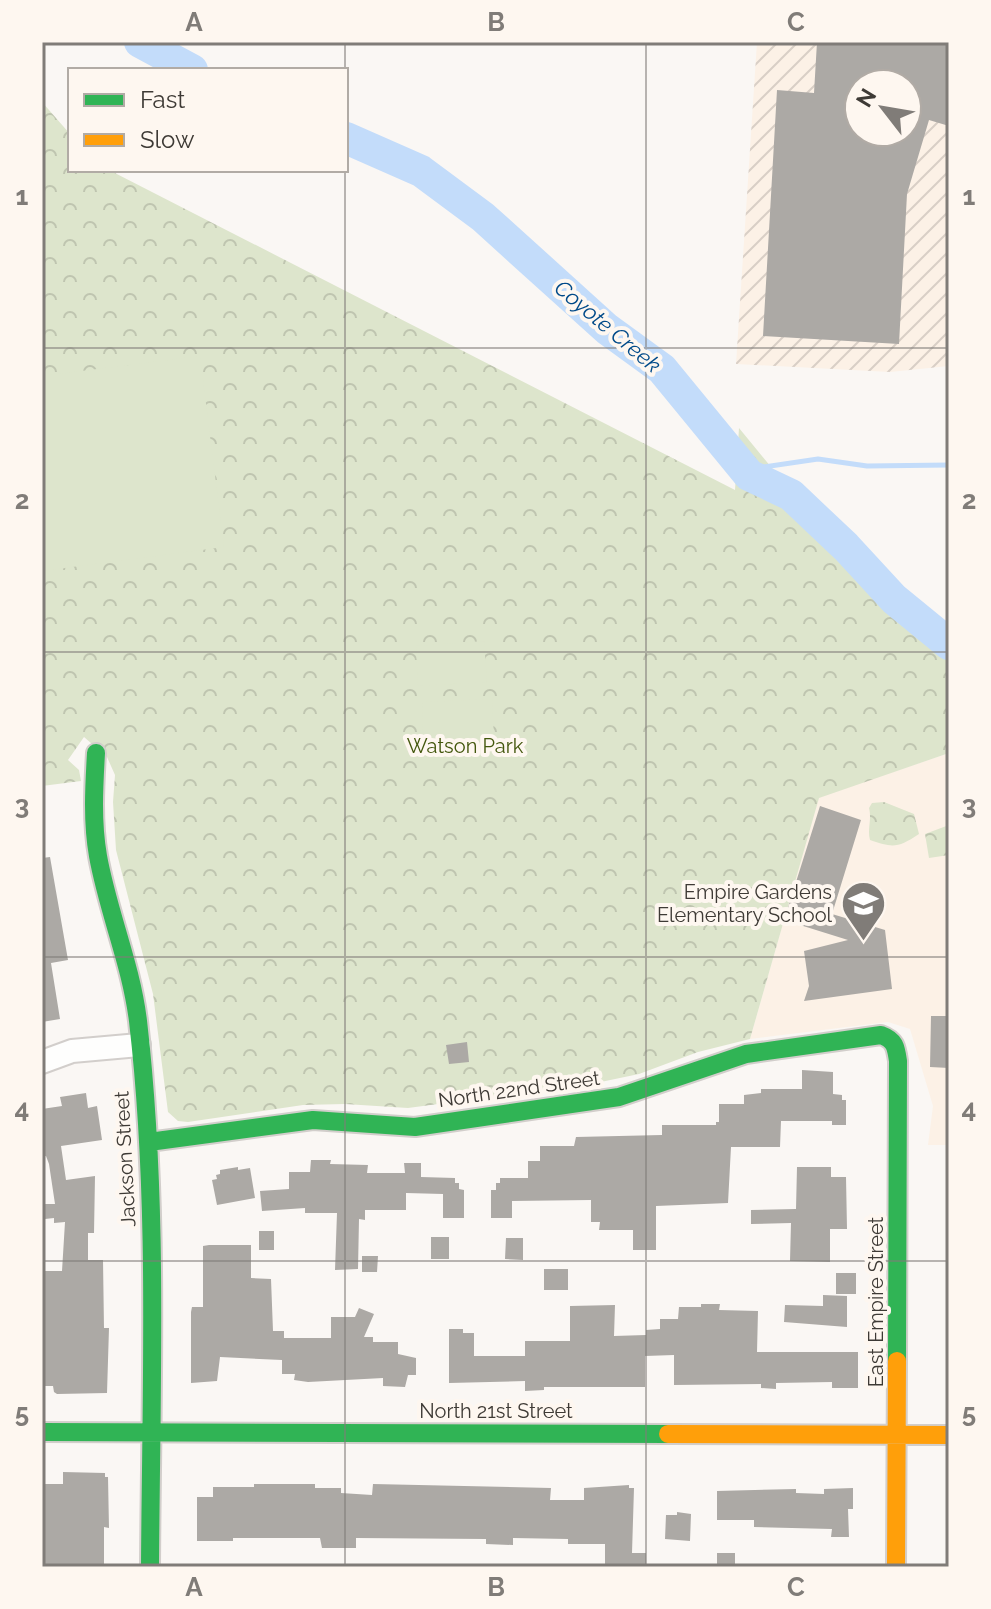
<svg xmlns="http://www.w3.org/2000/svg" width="991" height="1609" viewBox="0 0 991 1609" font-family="Raleway,sans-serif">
<defs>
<pattern id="industrial-furrows" width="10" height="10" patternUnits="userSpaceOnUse" patternTransform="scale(2)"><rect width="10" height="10" fill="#fcf1e6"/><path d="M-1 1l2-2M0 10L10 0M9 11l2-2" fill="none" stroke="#d9cfc6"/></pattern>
<pattern id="park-crowns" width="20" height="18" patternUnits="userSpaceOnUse" patternTransform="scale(2)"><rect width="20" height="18" fill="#dde5cc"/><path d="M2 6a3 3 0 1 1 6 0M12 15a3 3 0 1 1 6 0" fill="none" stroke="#bfc5b0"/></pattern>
</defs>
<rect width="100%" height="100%" fill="#faf7f4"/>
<path fill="#fcf1e6" d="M949,753V1145H928L933,1106L910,1029L888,1022L750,1039L819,797Z"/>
<path fill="url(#industrial-furrows)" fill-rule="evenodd" d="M757,42H949V366L890,372L736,364ZM859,84H907V132H859Z"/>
<path fill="url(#park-crowns)" d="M42,102L70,134V170H109L735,490L739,428L799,501L949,637V753L819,798L750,1039L698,1052L639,1074L596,1083L408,1108L345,1104L303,1105L188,1122L178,1121L168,1112L153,994L116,850L113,802L115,775L107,757L84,737L68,760L79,770L81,781L42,786Z
M884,802L914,814L919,834C898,848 893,848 870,840C867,829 872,820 869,808L872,803Z
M949,825V855L929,858L925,834Z"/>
<path fill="#dde5cc" d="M200,356L224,547L42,571V376Z
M484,641L487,682L418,686L416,646Z
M492,699L494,738L423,741L422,702Z"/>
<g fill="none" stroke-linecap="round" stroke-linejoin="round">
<path stroke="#c3dcfa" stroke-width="5" d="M749,475L757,468L818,459L867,466L949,465"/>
<path stroke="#c3dcfa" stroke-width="32" d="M140,42L192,70
M346,138L421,171L483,217L607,329L662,369L749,475L791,495L846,547L894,599L949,644"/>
</g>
<path fill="#aca9a5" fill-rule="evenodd" d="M817,42H949V126L929,120L907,194L899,344L763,336L777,90L814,93ZM859,84H907V132H859Z
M820,806L861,820L832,914L885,930L892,989L804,1001L809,986L804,951L848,940L784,920Z
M50,857L68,960L51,963L60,1019L42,1022V858Z
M931,1016H949V1068L930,1067Z
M467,1042L469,1062L449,1064L446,1045Z
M802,1070L833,1072V1094L842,1095V1100H846V1125H832V1121H781L780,1147H731L728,1203L656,1206V1250H633V1230H599L600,1222H591V1200L512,1201V1218H491V1190H496V1183H500V1178H528V1161H540V1146H574L576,1137L662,1135V1125H716V1122H719V1104H744V1095L761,1093V1089H802Z
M86,1093L88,1108L97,1106L102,1140L61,1146L66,1180L95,1176L94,1233H88V1260H103L104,1328H109L107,1393L57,1394L54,1392L53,1386H45L44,1359H42V1271H62L65,1222L54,1223V1218L45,1219V1204H55L49,1164L46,1156L42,1157V1109L62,1106L60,1097Z
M311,1160H331L330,1164L368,1165L367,1173H405L404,1163H421V1177L455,1178V1183H459V1189L464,1190V1218H443V1194L406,1193V1210H365V1220L359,1219L358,1269L335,1270L337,1213H305V1208L262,1211L260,1191L289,1189V1172H310Z
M238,1167V1170L250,1168L255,1198L217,1205L212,1180L217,1179L216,1175L220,1174V1170Z
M797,1167H831V1177H846L847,1229H830V1262L790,1261L791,1223L751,1224V1210L796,1209Z
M259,1231H274V1250H259Z
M431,1237H449V1259H431Z
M506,1238H523V1260L505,1259Z
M209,1245H251V1278L271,1279L273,1331H284V1338H331V1317H355L359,1308L374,1314L364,1337H373V1342H398V1354L416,1358V1375H408L405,1387L383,1386V1378L308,1382L294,1380L295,1374H282V1360L220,1357L217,1381L191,1383V1312L192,1307H203V1246Z
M362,1256H378L377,1272H362Z
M544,1269H568V1290H544Z
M836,1273H856V1294H836Z
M823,1295L847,1296V1327L784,1322L785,1305L823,1306Z
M701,1304H720L719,1310L758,1311L757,1352H858V1388H832V1382L776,1383V1389L761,1388V1384L674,1385V1355L645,1356V1387H544V1390L525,1391V1381L449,1383V1329H463V1333H474V1356H525V1341H570V1306L615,1305L614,1336L646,1335V1330L660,1329V1319H678L679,1307H701Z
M63,1472L105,1473V1477H108L109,1528L104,1527V1567H42V1511H45V1484H63Z
M254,1484H315V1488H341V1493L372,1495L373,1484L551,1488L550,1500H584V1488L629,1485V1488H634L632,1553H646V1567H605V1544H568V1539L513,1538V1545L486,1544V1539L356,1538V1548H322L320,1538H233V1541H197V1497H213V1487H254Z
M853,1488V1509H848L849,1537H831L832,1529L754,1527V1520H717V1491L796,1489V1493L824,1494V1489Z
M677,1512L691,1514L690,1541L665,1539L666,1515H677Z
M717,1553H735V1567H717Z"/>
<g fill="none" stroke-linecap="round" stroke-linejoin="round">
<defs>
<path id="street" d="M42,1062L72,1051L139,1045"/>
<path id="fast" d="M96,753C94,787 92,822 98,856C108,912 131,964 138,1021C159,1202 151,1386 150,1567
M149,1142L313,1120L415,1127L619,1097L746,1054L881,1035C895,1040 896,1047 898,1061L897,1361
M42,1432L668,1434"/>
<path id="slow" d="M668,1434L949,1435
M896,1567L897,1361"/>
</defs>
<use href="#street" stroke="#d2cecb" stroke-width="26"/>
<use href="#fast" stroke="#d2cecb" stroke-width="22"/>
<use href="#slow" stroke="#d2cecb" stroke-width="22"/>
<use href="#street" stroke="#fefefd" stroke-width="22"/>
<use href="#fast" stroke="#30b455" stroke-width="18"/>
<use href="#slow" stroke="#ff9f0a" stroke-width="18"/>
</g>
<path fill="none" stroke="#807c78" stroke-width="2" stroke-opacity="0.55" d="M345,42V70M646,42V1567M345,170V1567M42,348H949M42,652H949M42,957H949M42,1261H949"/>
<defs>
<symbol id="school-pin" viewBox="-11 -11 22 30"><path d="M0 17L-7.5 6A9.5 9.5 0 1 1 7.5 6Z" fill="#807c78" stroke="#fef7f0"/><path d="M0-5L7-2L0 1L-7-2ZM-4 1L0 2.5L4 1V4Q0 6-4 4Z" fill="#fff"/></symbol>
</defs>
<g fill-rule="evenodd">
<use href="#school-pin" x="838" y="878" width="51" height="69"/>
</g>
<g text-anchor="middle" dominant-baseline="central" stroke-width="8" stroke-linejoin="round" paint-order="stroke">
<g font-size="20" fill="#43570d" stroke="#fef7f0">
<text x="465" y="746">Watson Park</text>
</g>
<g font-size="20" fill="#3e3a35" stroke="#fef7f0" text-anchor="end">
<text x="832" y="892">Empire Gardens<tspan x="832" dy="23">Elementary School</tspan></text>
</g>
<g font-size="20" fill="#3e3a35" stroke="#fef7f0">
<text transform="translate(519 1089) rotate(-8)">North 22nd Street</text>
<text transform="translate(125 1159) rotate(-93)">Jackson Street</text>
<text transform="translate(876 1302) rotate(-90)">East Empire Street</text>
<text x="496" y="1411">North 21st Street</text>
</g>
<g font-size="22" font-style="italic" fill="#004a89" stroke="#fef7f0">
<text transform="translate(608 326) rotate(40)">Coyote Creek</text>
</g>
</g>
<rect width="991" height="1609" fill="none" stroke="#fef7f0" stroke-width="88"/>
<rect x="68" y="68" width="280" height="104" fill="#fef7f0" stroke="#b1aba5" stroke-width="2"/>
<rect x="84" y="94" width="40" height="12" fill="#30b455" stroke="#b1aba5" stroke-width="2"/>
<text x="140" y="108" font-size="24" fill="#3e3a35">Fast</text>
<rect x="84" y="134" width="40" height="12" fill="#ff9f0a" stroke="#b1aba5" stroke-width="2"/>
<text x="140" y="148" font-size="24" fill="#3e3a35">Slow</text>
<g transform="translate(883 108) rotate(301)"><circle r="38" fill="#fef7f0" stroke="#b1aba5" stroke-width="2"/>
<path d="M0-6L14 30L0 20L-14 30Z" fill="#807c78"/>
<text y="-12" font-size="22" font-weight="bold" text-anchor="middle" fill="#3e3a35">N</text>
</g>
<rect x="44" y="44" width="903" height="1521" fill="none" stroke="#807c78" stroke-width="3"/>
<g font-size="26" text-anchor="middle" font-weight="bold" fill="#807c78">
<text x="194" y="31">A</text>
<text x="496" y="31">B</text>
<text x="796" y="31">C</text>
<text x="22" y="205">1</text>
<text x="969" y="205">1</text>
<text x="22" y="509">2</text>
<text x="969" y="509">2</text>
<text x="22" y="814">3</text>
<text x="969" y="814">3</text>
<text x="22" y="1118">4</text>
<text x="969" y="1118">4</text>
<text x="22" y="1422">5</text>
<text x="969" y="1422">5</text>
<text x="194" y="1596">A</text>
<text x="496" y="1596">B</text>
<text x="796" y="1596">C</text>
</g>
</svg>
